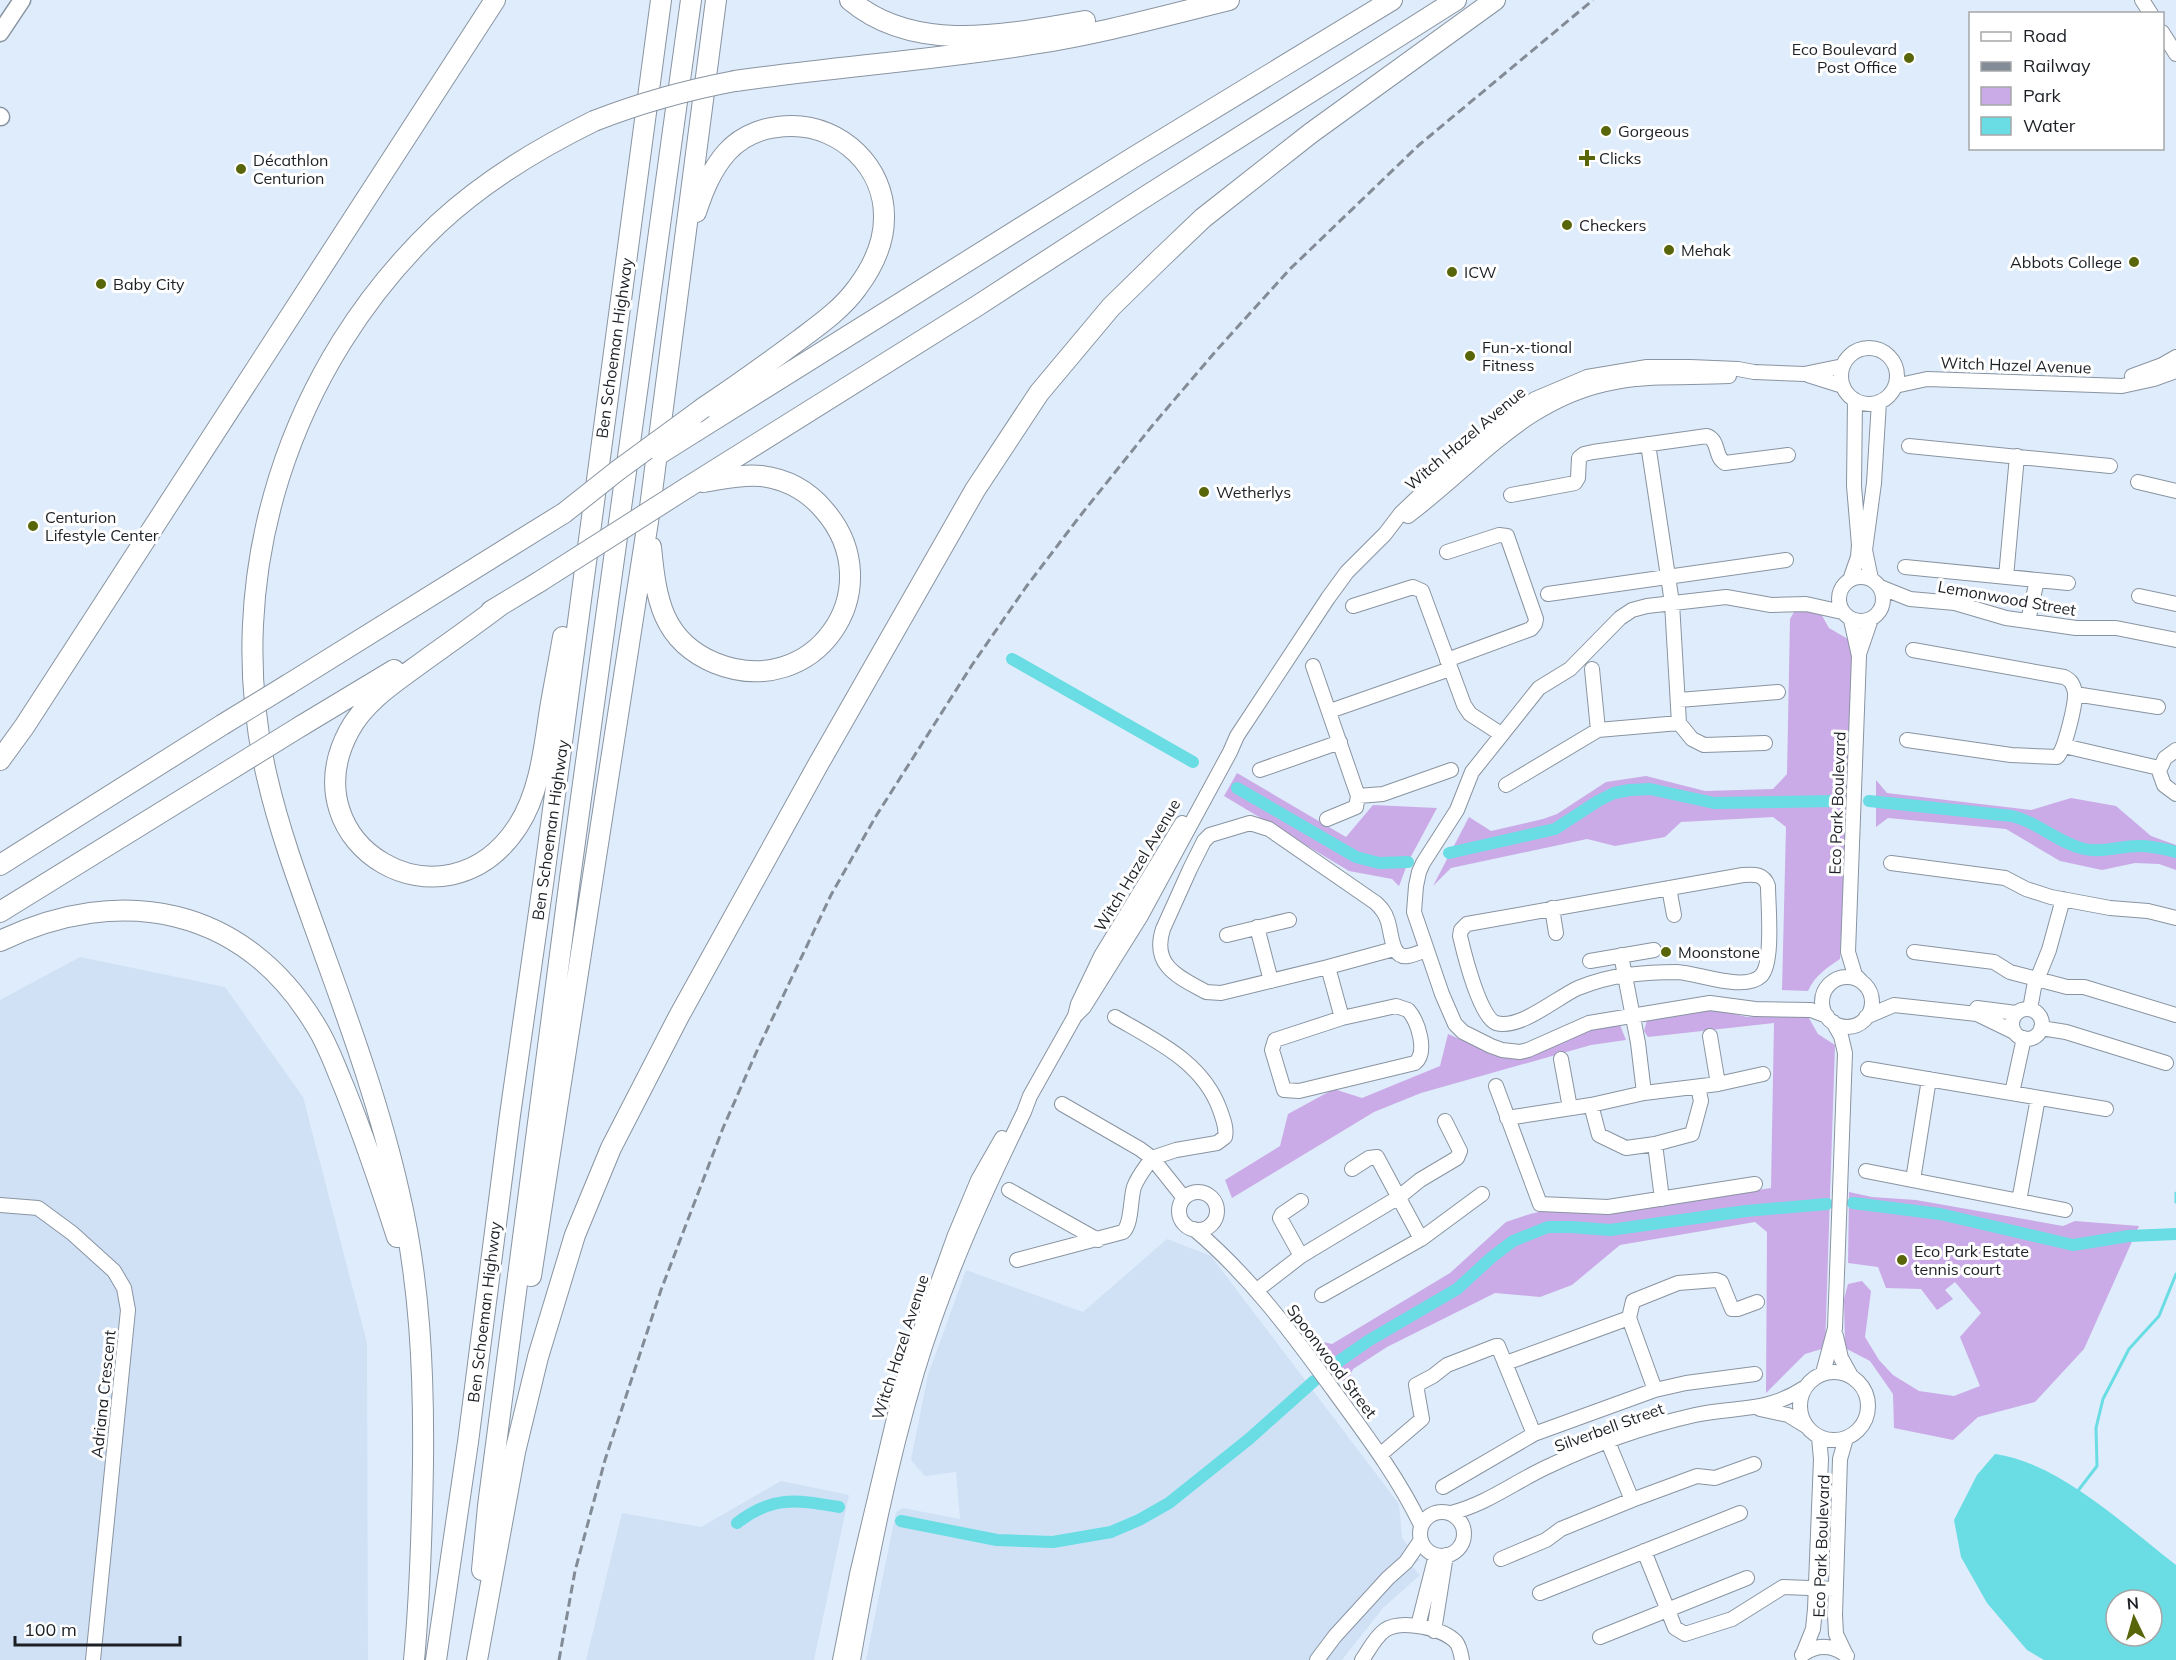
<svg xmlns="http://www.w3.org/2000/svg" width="2176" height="1660" viewBox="0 0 2176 1660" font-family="Mulish,sans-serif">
<rect width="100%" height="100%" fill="#dfecfb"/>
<path fill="#d0e1f6" d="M80,957L225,987L303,1097L367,1343L368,1660H0V1000Z
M1167,1239L1211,1256L1399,1504L1402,1538L1420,1560L1412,1566L1420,1575L1383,1608L1342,1660H866L896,1512L903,1508L960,1519L956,1472L925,1476L911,1460L928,1375L966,1270L1083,1312Z
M781,1481L849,1495L814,1660H586L622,1513L701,1527Z"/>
<path fill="#caabe7" d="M1794,612H1820L1829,628L1853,642L1840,959C1827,968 1815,975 1808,991L1782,990L1786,827L1773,817L1681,822L1665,837L1615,846L1587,839L1451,868L1433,886L1469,817L1491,831L1543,819L1557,814L1606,782L1646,776L1705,791L1773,789L1787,774L1790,619Z
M1237,773L1346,837L1373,805L1437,808L1408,862L1399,886L1392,879L1349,871L1224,796Z
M1876,780L1887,793L2031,810L2071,798L2116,806L2151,836L2176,845V870L2159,864L2135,863L2102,870L2060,861L2006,829L1888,818L1876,827Z
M1713,1009L1747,1017L1806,1013L1818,1034L1835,1045L1825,1348L1805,1354L1766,1393L1767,1232L1755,1222L1620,1245L1572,1285L1540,1297L1495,1293L1387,1347L1353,1369L1346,1385L1315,1340L1332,1344L1450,1273L1506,1222L1530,1214L1557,1208L1611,1214L1771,1188L1774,1023L1648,1037L1644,1031L1647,1020Z
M1620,1025L1626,1040L1591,1045L1421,1093L1374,1112L1232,1198L1225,1180L1280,1146L1288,1114L1334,1089L1362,1098L1440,1066L1448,1034L1502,1057L1525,1058L1582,1031Z
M1849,1192L1872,1197L1916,1200L2063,1226L2075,1221L2139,1226L2084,1349L2035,1402L1978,1417L1953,1440L1894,1428L1893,1394L1870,1361L1845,1348L1844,1299L1848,1284L1862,1281L1871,1291L1865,1337L1879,1360L1893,1375L1919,1391L1954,1396L1980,1386L1960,1337L1981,1313L1955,1282L1945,1290L1953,1299L1937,1310L1921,1289L1886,1288L1878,1267L1848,1263Z"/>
<path fill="#69dde3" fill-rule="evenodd" d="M1995,1454C2060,1463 2125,1526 2176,1565V1660H2044L2027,1650L1987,1603L1961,1557L1954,1520L1977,1475ZM2116,1600H2152V1636H2116Z"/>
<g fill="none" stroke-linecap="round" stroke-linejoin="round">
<path stroke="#69dde3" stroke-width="3" d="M2176,1193V1202
M2077,1492L2097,1466L2096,1428L2103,1399L2129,1349L2159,1316L2176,1274"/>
<path stroke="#69dde3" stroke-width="12" d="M1012,659L1193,762
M1237,788L1356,857L1379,863L1408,862
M1869,801L2012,816C2038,822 2058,843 2084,849C2103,853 2120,846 2139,846C2151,846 2165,849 2176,852
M1449,853L1555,829L1598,801L1614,793L1630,790L1650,789L1714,803L1836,801
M1853,1203L1940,1214L2073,1245L2129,1236L2176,1234
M1338,1362L1368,1341L1457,1289L1492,1257L1513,1241L1548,1227H1571L1610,1230L1746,1211L1827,1204
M901,1521L997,1540L1053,1542L1111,1532L1139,1520L1169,1503L1249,1439L1314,1381
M737,1523C773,1495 797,1500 839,1507"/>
<defs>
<path id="minor" d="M2142,0L2151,14
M2162,32L2176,54
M1841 376a28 28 0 1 1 56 0a28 28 0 1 1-56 0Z
M1808,375L1843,386
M2132,376L2162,365L2176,357
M1895,386L1927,379L2122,386L2154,379L2176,371
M1648,444L1672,603L1679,723L1692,739L1704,745L1765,743
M1909,446L2110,466
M2138,482L2176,491
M1511,495L1575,483L1578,478L1579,458L1584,454L1593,452L1707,436C1720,441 1714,457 1725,463L1788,455
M1408,516C1477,465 1525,398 1615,382C1652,375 1692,378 1729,376
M1905,567L2068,583
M1839 599a22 22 0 1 1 44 0a22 22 0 1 1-44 0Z
M2006,577L2017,456
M1871,579L1865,550L1874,483L1879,402
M1850,580L1858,557L1859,545L1854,486L1855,400
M1880,587L1910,599L1955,603L2006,618L2076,628H2116L2176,640
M1548,594L1786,560
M2139,596L2176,604
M1353,606L1413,587L1422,591L1464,705L1470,714L1501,734
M1851,620L1859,656L1848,952L1855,975L1861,981
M2028,621L2037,580
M1859,654L1871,619
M1447,660L1531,629L1535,624L1536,619L1507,536L1499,535L1447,552
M1313,666L1358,796L1356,807L1327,819
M1592,669L1598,730
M2075,694L2158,707
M1679,700L1778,692
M1330,711L1450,669
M1907,740L2011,755L2057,757C2065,750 2076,703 2075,692C2073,684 2071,680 2064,677L1913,650
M2064,746L2159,768
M2176,750L2165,758L2159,771L2164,785L2176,794
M1260,770L1340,742
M1506,785L1598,730L1679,723
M1358,796L1383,794L1451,770
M1891,863L2005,878L2026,889L2051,897L2110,908L2148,911L2176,918
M1743,875C1755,874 1764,874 1768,886C1768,905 1774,963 1761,976C1744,992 1698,973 1677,972C1660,972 1643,973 1627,975C1611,977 1593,982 1578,988C1556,998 1520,1030 1496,1023C1480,1018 1464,953 1460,936L1461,930L1467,924Z
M1669,888L1674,915
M1552,908L1556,933
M1257,927L1271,981
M1227,935L1289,920
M1394,949L1328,967L1221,993L1206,992C1179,977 1151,966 1163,929L1190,869L1204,841L1210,835L1250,823L1269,829L1376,903C1381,908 1385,912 1387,919C1392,930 1390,959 1408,956C1414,955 1421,952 1426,950
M1914,952L1994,962L2010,972L2067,987H2084L2176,1015
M1621,955L1638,1043L1644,1093
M1590,961L1654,950
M1328,967L1342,1018
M1822 1002a25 25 0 1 1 50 0a25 25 0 1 1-50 0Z
M1396,1006L1408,1010C1418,1021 1428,1052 1415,1063L1299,1091L1284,1090L1272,1050L1275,1040L1342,1018Z
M1977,1008L2016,1013
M2030,1009L2034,987L2049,950L2063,899
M2012 1024a15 15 0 1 1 30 0a15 15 0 1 1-30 0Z
M1075,1016L1084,1007L1141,916L1230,752L1237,736L1328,598L1347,572L1385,534L1401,513L1440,476L1510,417L1535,399L1587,377L1647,367H1690L1738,369L1754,372L1804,374L1843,366
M1827,1016L1811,1010L1755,1009L1710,1003L1589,1023L1528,1050L1520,1052L1502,1050L1491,1046L1463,1032L1455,1024L1442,994L1414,912L1416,886L1419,872L1423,863L1457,810L1472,772L1539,688L1570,669L1620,618L1632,610L1647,606L1726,597L1771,605L1806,604L1842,612
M1866,1017L1894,1005L1977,1014L2014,1032
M2041,1028L2066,1032L2166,1063
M1561,1059L1570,1108
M1868,1069L2106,1109
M1718,1084L1763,1074
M1496,1086L1540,1204L1608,1207L1755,1184
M2012,1093L2024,1038
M1062,1104L1140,1149L1152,1158L1176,1150L1217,1143L1225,1137C1227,1128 1223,1119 1220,1110C1203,1062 1156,1041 1115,1017
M1591,1105L1599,1135L1626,1148L1655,1144L1692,1134L1701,1101L1698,1087
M1507,1118L1591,1105L1644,1093L1718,1084L1710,1036
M1655,1144L1662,1199
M1866,1171L2065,1210
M1913,1180L1929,1079
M1009,1190L1098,1240
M1179 1211a19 19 0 1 1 38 0a19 19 0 1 1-38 0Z
M1301,1201L1282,1214L1280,1218L1301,1256
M2019,1201L2038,1098
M0,1205L38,1208L72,1233L114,1271L124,1288L128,1310L93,1660
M1194,1229C1249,1275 1292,1333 1334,1391C1366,1435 1398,1477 1421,1525
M1421,1239L1482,1194
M1017,1260L1123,1232C1132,1224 1130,1200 1134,1187C1138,1176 1146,1167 1152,1158L1184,1198
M1257,1290L1301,1256L1399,1197L1420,1180L1457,1158L1460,1151L1445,1121
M1322,1295L1421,1239L1377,1157L1369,1158L1352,1169
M1836,1336L1841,1358L1851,1376
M1506,1363L1629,1318
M1800 1406a34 34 0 1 1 68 0a34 34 0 1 1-68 0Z
M1823,1373L1835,1328L1845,1053L1841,1036L1833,1022
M1655,1390L1629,1318L1633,1301L1678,1283L1716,1280L1721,1282L1732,1309H1738L1757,1302
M1760,1409L1788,1415L1806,1426
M1608,1442L1632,1500
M1381,1454L1422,1419L1416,1385L1433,1376L1447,1365L1496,1346H1498L1534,1434
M1443,1487L1534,1434L1655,1390L1686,1383L1755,1374
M1420 1534a22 22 0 1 1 44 0a22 22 0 1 1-44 0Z
M1451,1513C1489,1503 1514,1482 1549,1466C1595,1444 1646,1426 1695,1415C1736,1406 1766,1413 1804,1388
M1644,1551L1675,1628L1685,1634L1732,1619L1783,1587L1835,1589
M1501,1559L1546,1540L1561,1529L1632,1500L1697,1476L1715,1478L1754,1464
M1540,1593L1740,1513
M1418,1626L1436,1555
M1434,1631L1446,1555
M1600,1637L1747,1578
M1803,1654L1813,1629L1815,1609L1821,1459L1819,1437
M1802,1655C1817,1644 1832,1644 1847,1656
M1846,1655L1836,1634L1835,1615L1840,1459L1846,1438
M840,1660L857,1574L904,1376L955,1235L978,1180L1002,1138
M853,1660C870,1563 889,1466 917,1372C944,1282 983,1196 1024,1112L1030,1096L1075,1016L1078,1004L1101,956L1182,823
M1317,1660L1335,1636L1388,1578L1406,1562L1421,1540
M1362,1660C1369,1650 1375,1637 1385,1630C1401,1619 1443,1628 1456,1642C1460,1647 1461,1654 1462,1660"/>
<path id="major" d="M0,33L22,0
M0,116L1,117"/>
<path id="highway" d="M850,0C915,55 1009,34 1085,21
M735,81C834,67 934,60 1033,44C1099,34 1164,16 1229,0
M696,212C703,191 711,170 727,152C743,134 767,126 792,126C841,126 885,167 884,218C884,244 872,268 857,288C842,309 819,325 799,340C768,363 736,386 703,408
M696,431L1134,157L1392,0
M688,487L977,306L1148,195L1456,0
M651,547C656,599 662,641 715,663C814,703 893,589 824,510C808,491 786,479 761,476C742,474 722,479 703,482
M501,605C477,623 452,641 428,658C400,679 366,699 349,731C288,845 445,938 518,826C540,792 544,748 550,709C554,685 559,661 563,637
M491,611L539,582
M289,684L564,513
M301,726L394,670
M0,760L24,727L495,0
M0,865L222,725
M0,912L225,773
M0,941C121,883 244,906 316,1026C328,1045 335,1066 344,1087C364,1137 381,1187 397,1237
M531,1276L649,515L716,0
M482,1570L488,1506L570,878L691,0
M414,1660C420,1595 422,1529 423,1464C424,1373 420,1281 399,1192C381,1112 353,1033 325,956C304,897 281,838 267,777C220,576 289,365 438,224C484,181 539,148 594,121
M436,1660L468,1442L510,1115L544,877L661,0
M477,1660L515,1452L538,1357L575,1235L611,1148L679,1016L819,763L975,490L1039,393L1111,307L1159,260L1203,218L1311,133L1495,0"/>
</defs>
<use href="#minor" stroke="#8994a1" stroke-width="16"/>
<use href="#major" stroke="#8994a1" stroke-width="19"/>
<use href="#highway" stroke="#8994a1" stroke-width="22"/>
<use href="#minor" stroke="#fff" stroke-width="14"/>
<use href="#major" stroke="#fff" stroke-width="16"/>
<use href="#highway" stroke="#fff" stroke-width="20"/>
<path stroke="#838c96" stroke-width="3" stroke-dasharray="9 4.5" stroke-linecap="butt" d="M559,1660L575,1571L605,1460L661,1290L723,1128L756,1053L831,895L876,816L972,665L1026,587L1080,516L1152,426L1215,352L1290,269L1419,145L1593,0"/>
<defs>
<path id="highway-bridge" d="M594,121C640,103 687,90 735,81
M661,453L696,431
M564,513L617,471L703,408
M539,582L688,487
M222,725L289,684
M225,773L301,726"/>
</defs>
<use href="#highway-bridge" stroke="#8994a1" stroke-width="22" stroke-linecap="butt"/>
<use href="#highway-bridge" stroke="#fff" stroke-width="20"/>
</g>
<g fill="#586508" stroke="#fff" stroke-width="2">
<circle cx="1909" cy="58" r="6"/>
<circle cx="1606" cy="131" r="6"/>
<path d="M1584 149h6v6h6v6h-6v6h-6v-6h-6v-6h6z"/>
<circle cx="241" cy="169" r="6"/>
<circle cx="1567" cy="225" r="6"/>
<circle cx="1669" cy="250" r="6"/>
<circle cx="2134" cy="262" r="6"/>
<circle cx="1452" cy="272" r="6"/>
<circle cx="101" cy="284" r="6"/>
<circle cx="1470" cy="356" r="6"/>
<circle cx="1204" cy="492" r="6"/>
<circle cx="33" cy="526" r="6"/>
<circle cx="1666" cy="952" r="6"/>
<circle cx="1902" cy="1260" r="6"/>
</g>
<g text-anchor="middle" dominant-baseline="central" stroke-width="6" stroke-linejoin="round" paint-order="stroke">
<g font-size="16" fill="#1c2025" stroke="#fff" text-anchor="start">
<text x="1897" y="49" text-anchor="end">Eco Boulevard<tspan x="1897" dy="18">Post Office</tspan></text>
<text x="1618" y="131">Gorgeous</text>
<text x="1599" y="158">Clicks</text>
<text x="253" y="160">Décathlon<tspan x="253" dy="18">Centurion</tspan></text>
<text x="1579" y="225">Checkers</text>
<text x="1681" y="250">Mehak</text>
<text x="2122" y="262" text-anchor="end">Abbots College</text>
<text x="1464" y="272">ICW</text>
<text x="113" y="284">Baby City</text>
<text x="1482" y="347">Fun-x-tional<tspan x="1482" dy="18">Fitness</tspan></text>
<text x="1216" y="492">Wetherlys</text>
<text x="45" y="517">Centurion<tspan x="45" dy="18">Lifestyle Center</tspan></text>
<text x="1678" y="952">Moonstone</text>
<text x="1914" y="1251">Eco Park Estate<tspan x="1914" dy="18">tennis court</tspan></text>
</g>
<g font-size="16" fill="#1c2025" stroke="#fff">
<text transform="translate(614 348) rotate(-82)">Ben Schoeman Highway</text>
<text transform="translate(2016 365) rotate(2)">Witch Hazel Avenue</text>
<text transform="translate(1465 438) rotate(-40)">Witch Hazel Avenue</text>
<text transform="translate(2007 598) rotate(10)">Lemonwood Street</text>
<text transform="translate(1837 803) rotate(-88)">Eco Park Boulevard</text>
<text transform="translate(550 830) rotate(-82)">Ben Schoeman Highway</text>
<text transform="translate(1137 865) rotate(-59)">Witch Hazel Avenue</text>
<text transform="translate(484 1312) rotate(-83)">Ben Schoeman Highway</text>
<text transform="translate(900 1347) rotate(-72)">Witch Hazel Avenue</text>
<text transform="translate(1332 1361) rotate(53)">Spoonwood Street</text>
<text transform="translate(103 1394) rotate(-84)">Adriana Crescent</text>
<text transform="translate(1609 1427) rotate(-20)">Silverbell Street</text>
<text transform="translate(1821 1546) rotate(-88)">Eco Park Boulevard</text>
</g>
</g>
<rect x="1969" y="12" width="195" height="138" fill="#ffffff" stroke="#a4a6a8" stroke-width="1.5"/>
<rect x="1981" y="32" width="30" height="9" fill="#ffffff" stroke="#a4a6a8" stroke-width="1.5"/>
<text x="2023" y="42" font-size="18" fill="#1c2025">Road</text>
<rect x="1981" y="62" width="30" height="9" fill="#838c96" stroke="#a4a6a8" stroke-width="1.5"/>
<text x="2023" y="72" font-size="18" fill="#1c2025">Railway</text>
<rect x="1981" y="87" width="30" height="18" fill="#caabe7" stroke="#a4a6a8" stroke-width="1.5"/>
<text x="2023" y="102" font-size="18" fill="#1c2025">Park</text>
<rect x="1981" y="117" width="30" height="18" fill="#69dde3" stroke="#a4a6a8" stroke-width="1.5"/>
<text x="2023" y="132" font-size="18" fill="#1c2025">Water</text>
<g transform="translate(2134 1618) rotate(355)"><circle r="28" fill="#ffffff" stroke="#a4a6a8" stroke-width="1.5"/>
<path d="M0-4.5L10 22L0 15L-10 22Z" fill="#586508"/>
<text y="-9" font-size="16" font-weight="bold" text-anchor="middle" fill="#1c2025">N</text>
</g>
<path d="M15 1636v9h165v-9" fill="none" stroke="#1c2025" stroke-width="3"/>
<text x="24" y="1636" font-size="18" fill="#1c2025" stroke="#ffffff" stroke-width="4.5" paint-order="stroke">100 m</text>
</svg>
